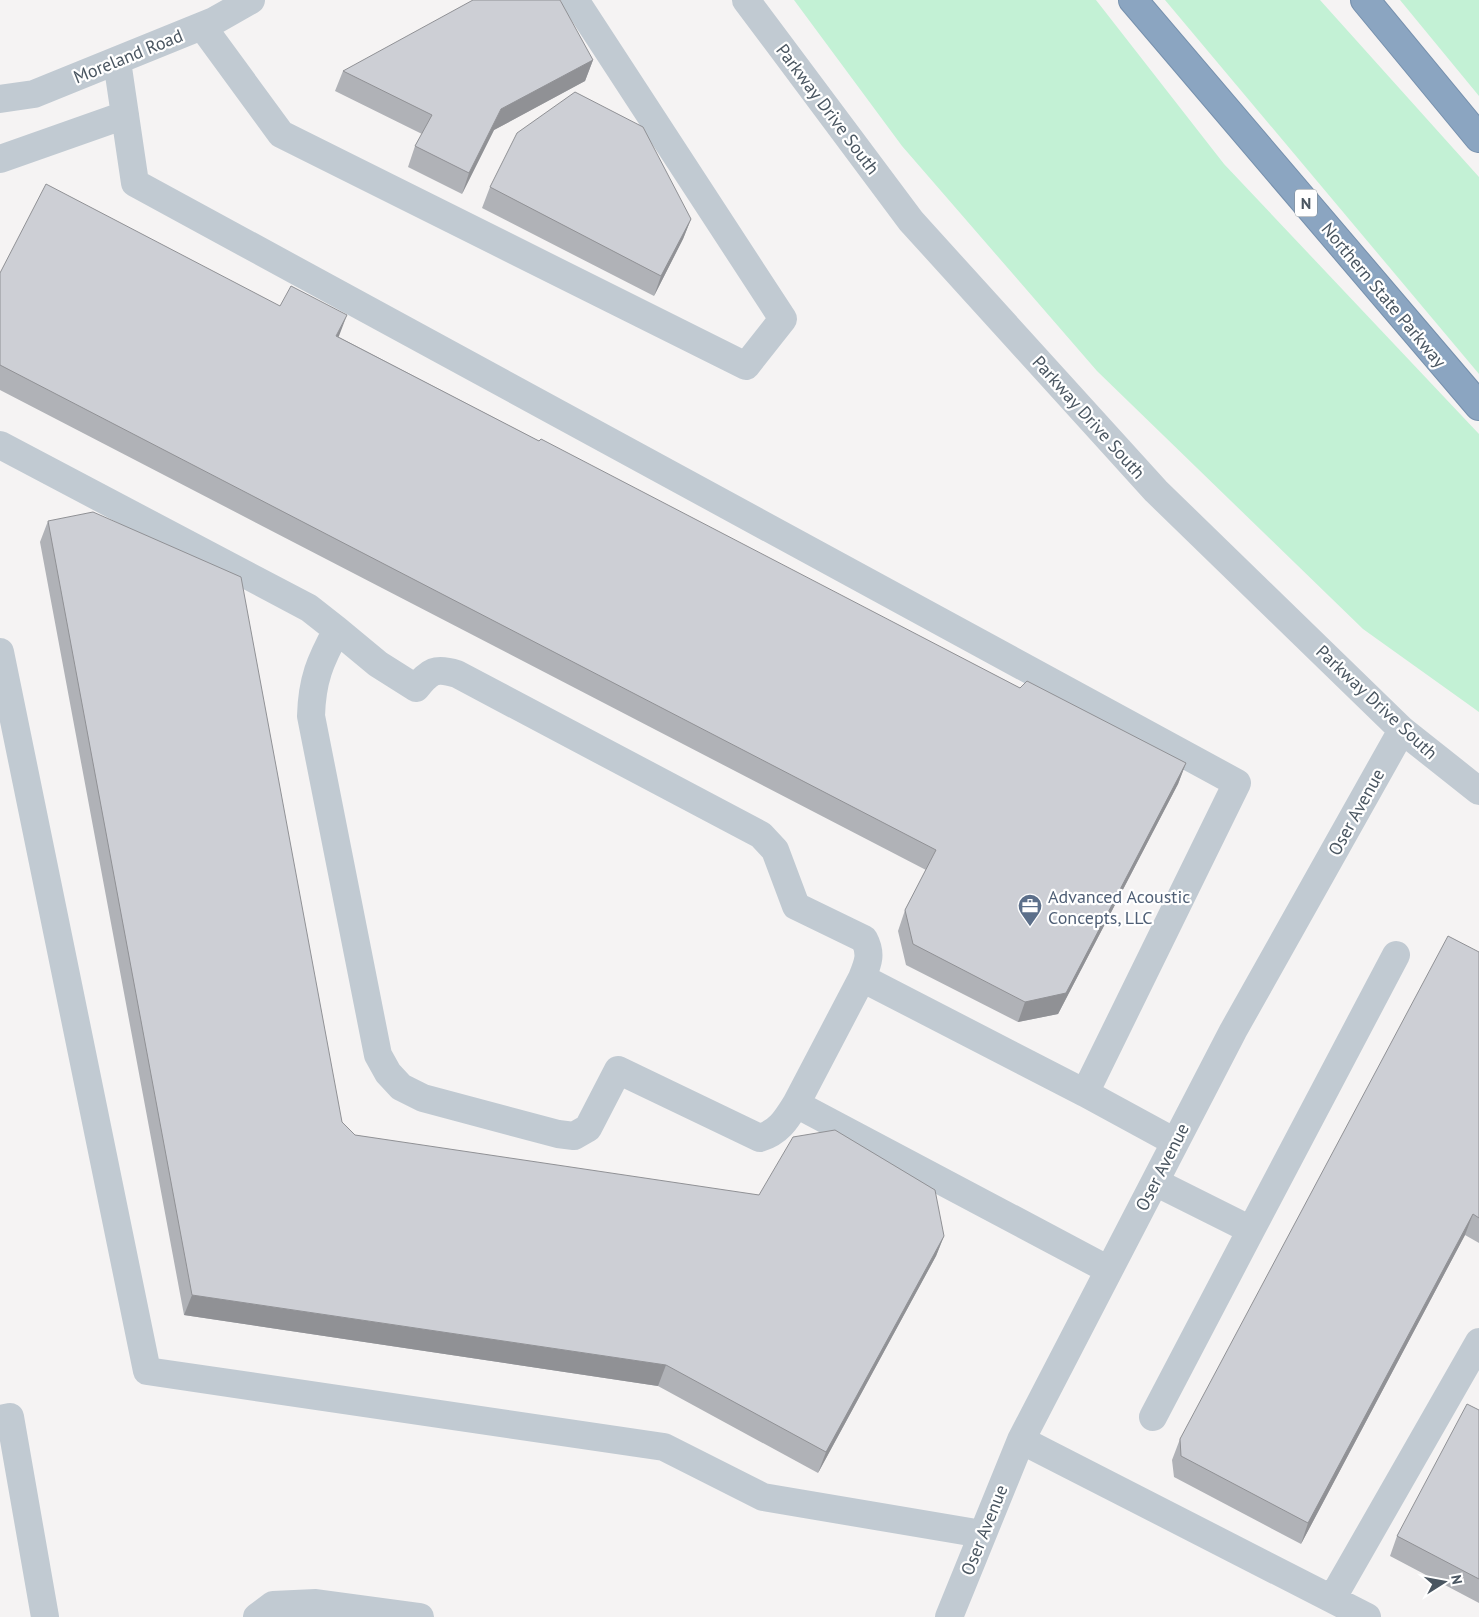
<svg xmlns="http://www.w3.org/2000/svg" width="1479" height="1617" viewBox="0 0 1479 1617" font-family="'PT Sans',sans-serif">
<rect width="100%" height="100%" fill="#f5f3f3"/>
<path fill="#c3f1d5" d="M794,0H1096L1224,164L1479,434V712L1363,629L1097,371L902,146Z
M1165,0H1320L1479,177V374Z
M1400,0H1479V96Z"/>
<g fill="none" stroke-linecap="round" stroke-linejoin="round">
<defs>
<path id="highway" d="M1133,0L1479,406
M1365,0L1479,138"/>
</defs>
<use href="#highway" stroke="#7690ad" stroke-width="30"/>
<path stroke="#c1cad2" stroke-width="28" d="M746,0L911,221L1156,491L1402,730L1479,791
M202,26L281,134L746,366L783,319L575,0
M117,61L135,183L1237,783L1085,1093
M0,99L34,94L214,21L251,0
M0,159L125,115
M0,445L309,608L337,630C320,661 312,680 311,716L378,1055L388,1073L401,1087L423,1098L558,1134L574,1136L588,1128L618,1070L760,1138C779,1132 786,1120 796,1104L1109,1270
M337,630L378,664L416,688C430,671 435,667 457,674L761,835L775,850L796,906L864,939C872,954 868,963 862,978L1085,1093L1175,1142
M0,652L147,1371L664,1447L763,1497L982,1534
M796,1104L862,978
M1155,1182L1251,1230L1396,955
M1153,1417L1251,1230
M0,1419L10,1417L45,1617
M1021,1440L1367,1617
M1332,1599L1479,1342
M257,1617L273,1605L316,1603L420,1617
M949,1617L1021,1440L1233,1031L1402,730"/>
<use href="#highway" stroke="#8ba5c1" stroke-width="28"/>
</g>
<path fill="#b0b2b7" d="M593,60L585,81L494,130L462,194L408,167L415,146L422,134L335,91L343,71Z
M490,187L691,219L683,239L654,296L482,208Z
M0,273L280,306L339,337L539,441L1020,688L1186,763L1178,784L1058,1014L1018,1022L906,965L898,931L905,910L926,870L0,390Z
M48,521L342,1122L355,1135L944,1236L936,1256L818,1473L658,1386L184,1315L40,542Z
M1479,952V1243L1465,1235L1301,1544L1174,1477L1172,1460L1180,1439Z
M1479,1410V1603L1390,1556L1397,1536Z"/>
<path fill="#909195" d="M593,60L585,81L494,130L462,194L469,173L501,109Z
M691,219L683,239L654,296L661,276Z
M347,315L339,336L328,357L336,336Z
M1186,763L1178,784L1058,1014L1018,1022L1025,1002Z
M1473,1214L1465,1235L1301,1544L1308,1523Z
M944,1236L936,1256L818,1473L826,1452Z
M192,1295L666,1365L658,1386L184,1315Z"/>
<path fill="#cdcfd5" stroke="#909195" d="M473,0H560L593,60L501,109L469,173L415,146L432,115L343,71Z
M575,92L643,127L691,219L661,276L490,187L517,133Z
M46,184L280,306L291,286L347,315L336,336L539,441L541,439L1020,688L1027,681L1186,763L1066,993L1025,1002L913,944L905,910L936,850L0,365V273Z
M93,512L241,577L342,1122L355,1135L759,1195L793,1137L835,1130L935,1190L944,1236L826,1452L666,1365L192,1295L48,521Z
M1448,936L1479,952V1218L1473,1214L1308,1523L1181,1456L1180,1439Z
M1467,1404L1479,1410V1579L1397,1536Z"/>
<defs>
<symbol id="office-pin" viewBox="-11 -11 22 30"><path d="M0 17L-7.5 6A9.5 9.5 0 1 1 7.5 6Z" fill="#5c6f8a" stroke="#fff"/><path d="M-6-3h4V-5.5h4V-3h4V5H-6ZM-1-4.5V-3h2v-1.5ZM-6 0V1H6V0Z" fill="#fff"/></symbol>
</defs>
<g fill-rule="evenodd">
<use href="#office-pin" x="1016" y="892" width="28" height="38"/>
</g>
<g text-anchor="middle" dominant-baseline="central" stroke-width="4.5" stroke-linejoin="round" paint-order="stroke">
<rect fill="#fff" stroke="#808990" stroke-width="1" x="1295" y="189.5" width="22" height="27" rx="4"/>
<g font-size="16" font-weight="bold" fill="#4a5661">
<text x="1306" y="203">N</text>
</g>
<g font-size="18" fill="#4a5661" stroke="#fff">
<text transform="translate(128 56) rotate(-22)">Moreland Road</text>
<text transform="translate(828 109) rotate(53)">Parkway Drive South</text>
<text transform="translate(1384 295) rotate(50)">Northern State Parkway</text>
<text transform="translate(1089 417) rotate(48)">Parkway Drive South</text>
<text transform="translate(1377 702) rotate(43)">Parkway Drive South</text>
<text transform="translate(1356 812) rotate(-61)">Oser Avenue</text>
<text transform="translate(1162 1167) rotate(-63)">Oser Avenue</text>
<text transform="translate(984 1530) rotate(-68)">Oser Avenue</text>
</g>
<g font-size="18" fill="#4e5e75" stroke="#fff" text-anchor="start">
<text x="1048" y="896">Advanced Acoustic<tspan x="1048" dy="21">Concepts, LLC</tspan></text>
</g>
</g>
<g transform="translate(1444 1582) rotate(79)" stroke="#ffffff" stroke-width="4" paint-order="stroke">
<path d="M0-4L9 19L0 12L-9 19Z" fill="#4a5661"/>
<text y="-8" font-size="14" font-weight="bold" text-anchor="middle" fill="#4a5661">N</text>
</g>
</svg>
